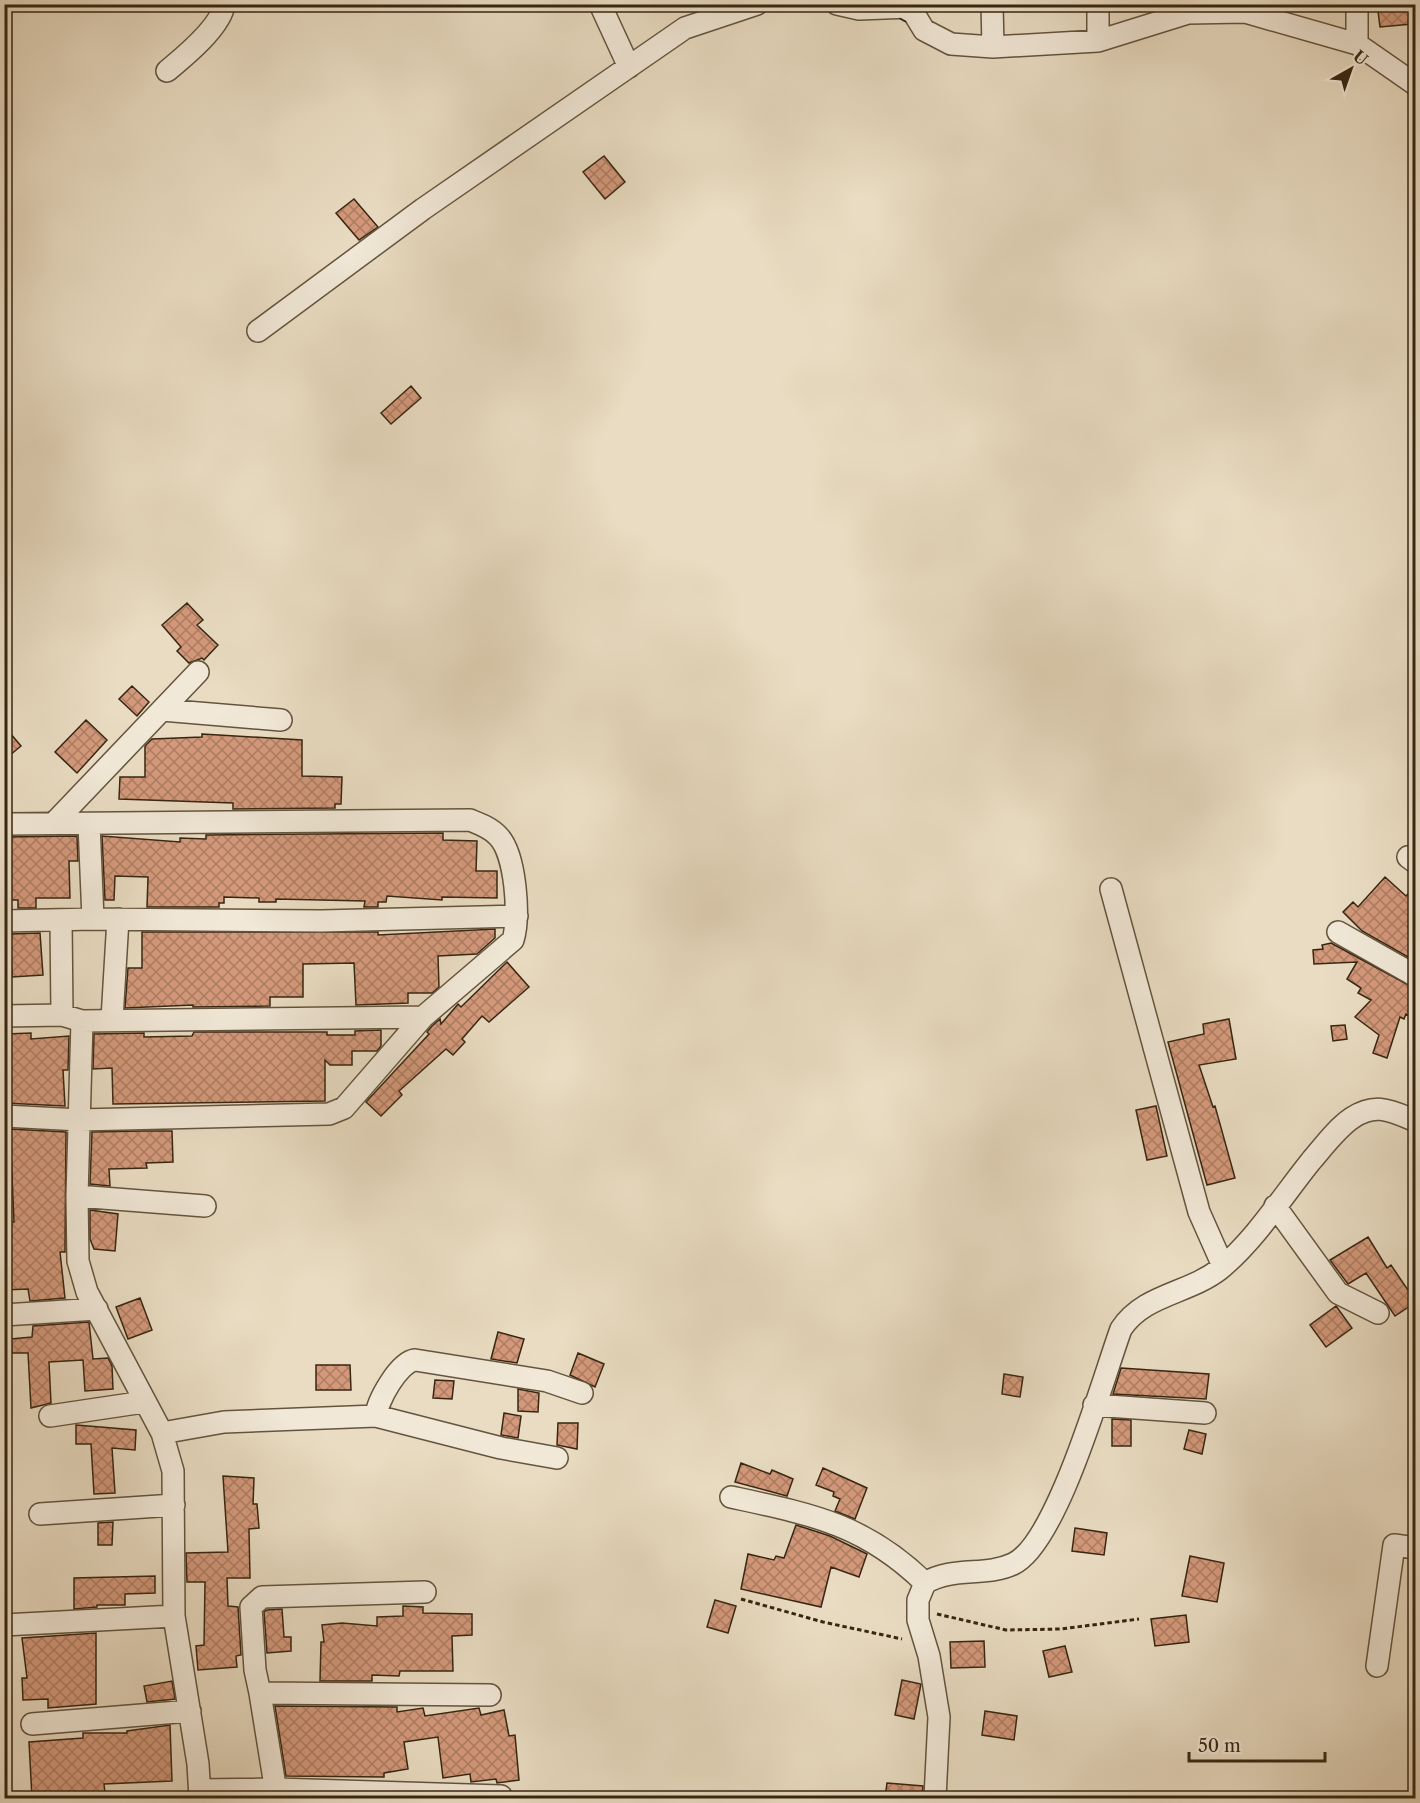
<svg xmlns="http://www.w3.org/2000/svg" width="1420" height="1803" viewBox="0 0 1420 1803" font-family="'Libre Caslon Text',serif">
<defs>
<pattern id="building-cross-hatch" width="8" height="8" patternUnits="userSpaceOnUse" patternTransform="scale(1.5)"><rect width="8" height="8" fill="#d4997b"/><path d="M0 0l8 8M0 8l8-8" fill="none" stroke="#ad7d63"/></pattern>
</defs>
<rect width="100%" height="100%" fill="#e9dcc2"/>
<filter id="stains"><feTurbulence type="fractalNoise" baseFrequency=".00333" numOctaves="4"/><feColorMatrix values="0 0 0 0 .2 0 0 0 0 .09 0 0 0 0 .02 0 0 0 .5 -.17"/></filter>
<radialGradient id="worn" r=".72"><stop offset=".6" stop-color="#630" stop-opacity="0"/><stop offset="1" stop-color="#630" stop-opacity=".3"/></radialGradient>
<path fill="url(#building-cross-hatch)" stroke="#372612" stroke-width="1.5" d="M1389,4H1410L1412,24L1380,27L1378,11L1389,10Z
M604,156L625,182L605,199L583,172Z
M354,199L378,227L359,240L336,213Z
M411,386L421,398L391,424L381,413Z
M187,603L203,620L197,625L218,645L204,660L202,658L189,663L177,651L181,647L162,625Z
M132,686L149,702L137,716L119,699Z
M86,720L107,740L77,773L55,752Z
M4,726L21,746L4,760Z
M202,734L302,740V776L342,777L341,804H335V808L233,809V803L119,799L120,777H145V746L152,739L202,737Z
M443,833V840L477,841L476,871H497V898L442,897V900L387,896L386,902H378V907H364L365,901L276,899V902H259V898L224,897V903H219V907H147L148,877L115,876L114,900H105L102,836L180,842V838L206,839V835Z
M77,836L78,861H69L70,898H36V908H18V900H4V837Z
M1385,877L1406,896L1416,885V916L1408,926L1416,931V947L1408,957L1362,931L1343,912L1353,902L1358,907Z
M495,929V938L477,954L438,956L439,987L432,993H408V1003L356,1005L354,963L303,964V997H270V1006L193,1007V1005L125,1008L128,968H142V932H378V935Z
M40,933L43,975L12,977L10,934Z
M1331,943L1416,989V1022L1406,1014L1404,1019L1400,1017L1387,1058L1373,1053L1379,1035L1355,1017L1371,1000L1358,993L1361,988L1347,979L1357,962L1314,964L1313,950L1323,949L1322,945Z
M507,962L529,987L489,1022L482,1016L462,1039L465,1042L453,1055L446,1049L399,1091L402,1095L381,1116L366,1102L429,1034L427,1032L432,1026L440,1019L441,1024L458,1004L461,1007Z
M1229,1019L1236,1059L1199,1065L1213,1107L1215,1106L1235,1178L1207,1185L1168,1042L1204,1034L1203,1024Z
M1345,1025L1347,1039L1333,1041L1331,1026Z
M381,1030V1046L377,1051H352V1065H330L325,1060V1101L113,1104L112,1068L93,1069L94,1034L144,1033V1037L192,1036L194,1032H327V1035H355V1031Z
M31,1033V1039L69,1036L68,1070H63L65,1106L4,1103L6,1034Z
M1156,1106L1167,1156L1147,1160L1136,1110Z
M10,1129L66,1132L65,1252H60L65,1298L30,1301L28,1289L4,1290V1256H11L10,1222H14Z
M143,1131H172L173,1162L146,1163L147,1168L109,1169L110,1186L90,1184L92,1132Z
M90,1210L118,1214L115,1251L94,1249L90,1239Z
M1368,1237L1387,1268L1391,1265L1416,1302L1395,1316L1366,1273L1348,1284L1330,1260Z
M140,1298L152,1330L128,1339L116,1307Z
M1336,1306L1352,1328L1326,1347L1310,1325Z
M89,1322L93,1359L108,1358L112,1366L113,1389L85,1391L83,1360L49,1362L51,1403L31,1408L28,1353H12L11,1339L32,1337L33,1326Z
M498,1332L524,1339L517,1363L491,1359Z
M578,1353L604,1364L595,1387L570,1375Z
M316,1365H350L351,1390H316Z
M1121,1368L1209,1374L1206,1399L1113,1394Z
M1004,1374L1023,1377L1020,1397L1002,1394Z
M435,1380L454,1381L452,1399L433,1398Z
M518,1389L539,1393L538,1412L518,1411Z
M504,1413L521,1416L518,1438L501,1435Z
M1112,1419L1131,1420V1446H1112Z
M558,1423H578L577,1449L557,1445Z
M76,1425L136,1430L135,1450L112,1448L115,1493L94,1494L91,1444H76Z
M1189,1430L1206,1434L1202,1454L1184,1449Z
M741,1463L770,1474L772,1470L793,1479L787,1496L735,1482Z
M823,1468L867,1488L855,1519L835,1511L840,1499L833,1496L834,1492L816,1485Z
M223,1476L254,1478L253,1504H257L259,1528L249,1529L250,1578H227L228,1606L238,1607L241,1655L236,1656L237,1667L198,1670L196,1646L204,1645L205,1582H187L186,1553L228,1552Z
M113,1522L112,1545H98V1523Z
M796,1525L830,1536L867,1554L859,1577L831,1567L821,1607L741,1589L748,1554L774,1560L776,1556L784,1558Z
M1075,1528L1107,1533L1104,1555L1072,1551Z
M1190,1556L1224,1563L1217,1602L1182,1596Z
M155,1576V1593L125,1594V1605H97V1607L74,1609V1578Z
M715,1600L736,1606L728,1633L707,1627Z
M403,1606L423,1607V1613L472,1614V1635L452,1636L453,1671H400L399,1676L372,1675V1681H320L321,1642H324L322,1625L342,1623L377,1626V1617L403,1616Z
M282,1609L284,1637H291V1651L267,1653L264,1612L267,1610Z
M1186,1615L1189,1642L1155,1646L1151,1619Z
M96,1633V1704L48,1708V1699L23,1700L22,1678H27L22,1638Z
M984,1641L985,1667L951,1668L950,1642Z
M1065,1646L1072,1672L1049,1677L1043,1651Z
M902,1680L921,1684L914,1719L895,1715Z
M172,1681L175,1699L147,1702L144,1686Z
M275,1706L397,1707V1712L423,1708L425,1716L479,1708L481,1715L504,1710L509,1736L515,1735L519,1780L497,1783L496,1779L471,1782L470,1774L443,1778L438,1737L404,1742L408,1769L384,1773V1777L286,1776Z
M985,1711L1017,1716L1014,1740L982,1735Z
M170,1725L172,1781L104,1784L105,1793L78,1795V1798H32L29,1742L83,1738V1733H127V1731Z
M887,1783L923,1786L922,1798H885Z"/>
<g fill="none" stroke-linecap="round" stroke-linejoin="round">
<defs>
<path id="street" d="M600,4L629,67
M837,4L859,9L910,7L924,30L951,44L993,47L1098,41L1188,13L1245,12L1357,44L1416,85
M992,4L993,47
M1098,4V41
M1357,44V4
M167,71C184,57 222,26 224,4
M258,331L423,209L685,28L757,4
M162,710L281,720
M54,823L198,672
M4,824L470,820C480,824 491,828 498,836C516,854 520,917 513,940L423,1017L344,1108L329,1114L80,1120L4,1116
M89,824L93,919
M1408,857L1416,863
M1111,889L1199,1212L1223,1266
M61,920L62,1015
M4,921L93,919L322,921L517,916
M1338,932L1416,976
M4,1016L62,1015L82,1021L423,1017
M112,1019L118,919
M82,1021L77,1196L78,1261L87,1292L162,1433L173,1471L174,1616L198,1764L200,1798
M77,1196L205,1206
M1275,1206L1338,1293L1378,1313
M4,1315L97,1309
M1094,1405L1205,1413
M50,1416L144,1402
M376,1416L501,1448L557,1458
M162,1433L224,1422L376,1416C377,1401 399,1362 415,1360L547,1381L582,1393
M731,1497C810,1514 865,1524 925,1583
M40,1514L174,1505
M4,1625L174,1616
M1377,1666L1394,1545L1416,1548
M260,1693L255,1670L251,1607L262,1597L425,1592
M32,1724L190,1711
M200,1790L277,1789L501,1796
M277,1798L260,1693L490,1695
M935,1798L939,1717L929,1656L918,1620V1600L925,1583C953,1566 985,1577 1013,1564C1057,1544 1103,1378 1121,1329C1144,1294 1188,1294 1220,1269C1256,1239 1282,1197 1311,1161C1324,1146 1336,1129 1352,1118C1376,1102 1391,1111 1416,1121"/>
<path id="secondary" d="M910,4V7"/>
</defs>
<use href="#street" stroke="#64543e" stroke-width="24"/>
<use href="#secondary" stroke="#372612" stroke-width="32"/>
<path stroke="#372612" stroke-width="3" stroke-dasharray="4.5 3" stroke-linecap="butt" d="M741,1599L823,1622L902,1639
M937,1614L1006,1630L1061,1629L1139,1619"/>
<use href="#street" stroke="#f1e8d7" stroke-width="21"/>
<use href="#secondary" stroke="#f1e8d7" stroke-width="28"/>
</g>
<rect width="1420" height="1803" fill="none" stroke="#e9dcc2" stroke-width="24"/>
<rect x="6" y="6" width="1408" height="1791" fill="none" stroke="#372612" stroke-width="3"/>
<rect x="12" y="12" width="1396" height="1779" fill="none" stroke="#372612" stroke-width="1.5"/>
<g transform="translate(1351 69) rotate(40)" stroke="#f1e8d7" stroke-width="4.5" paint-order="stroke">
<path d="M0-4.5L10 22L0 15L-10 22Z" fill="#372612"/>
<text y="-9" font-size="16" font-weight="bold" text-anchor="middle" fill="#372612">U</text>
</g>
<path d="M1189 1752v9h136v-9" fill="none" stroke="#372612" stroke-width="3"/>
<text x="1198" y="1752" font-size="18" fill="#372612" stroke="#f1e8d7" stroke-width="4.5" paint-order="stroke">50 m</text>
<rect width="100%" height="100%" filter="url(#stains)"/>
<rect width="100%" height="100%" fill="url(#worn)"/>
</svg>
